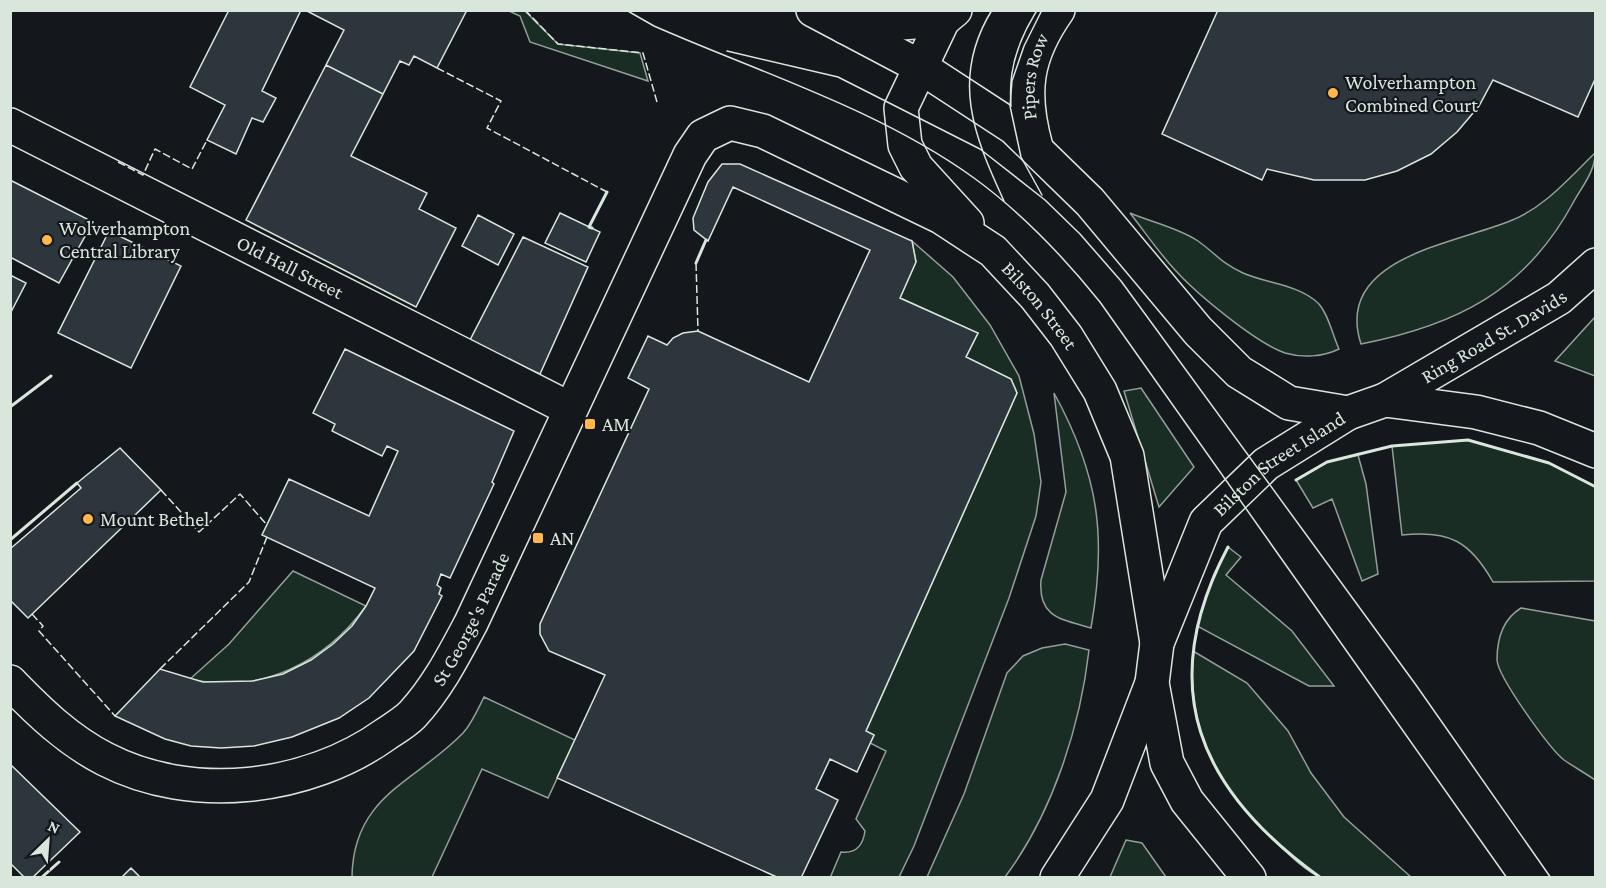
<svg xmlns="http://www.w3.org/2000/svg" width="1606" height="888" viewBox="0 0 1606 888" font-family="'Crimson Pro',serif">
<rect width="100%" height="100%" fill="#14181c"/>
<path fill="#1a2d24" stroke="#939e99" stroke-width="1.5" d="M509,11H525L558,44L640,53L648,81L530,42L520,16Z
M1595,153C1596,170 1581,188 1573,203C1525,291 1457,325 1361,344C1333,258 1454,244 1510,221C1544,208 1569,178 1595,153Z
M1130,213C1151,222 1179,228 1198,241C1215,253 1221,263 1243,273C1268,284 1297,284 1318,303C1328,313 1333,336 1339,349C1323,357 1302,358 1285,353C1256,343 1197,294 1176,271C1159,253 1145,232 1130,213Z
M912,241L953,277L990,325L1019,376L1034,434L1041,482L1036,516L1009,598L914,846L899,877L830,878L841,852C856,854 863,845 865,831L856,819L886,751L870,743L874,735L866,731L1017,393L1011,379L966,357L978,333L900,298L916,262Z
M1595,317V376L1555,361Z
M1141,388L1194,467L1159,507L1124,391Z
M1054,393C1099,475 1107,537 1091,628C1060,619 1038,617 1041,580L1066,492Z
M1468,440L1549,463L1595,487V581L1493,582C1470,541 1449,530 1402,535L1392,446Z
M1358,455L1366,484L1378,574L1362,581L1332,499L1313,508L1296,480L1327,462Z
M1228,547L1241,557L1226,575L1292,631L1334,686H1309L1197,626L1214,574Z
M293,571L366,606C326,661 261,696 190,679L229,644Z
M1521,608L1595,621V780C1585,773 1574,767 1564,760C1549,748 1498,677 1497,660C1497,639 1503,619 1521,608Z
M1065,644L1089,650C1080,728 1052,814 1005,877H927L964,794L1007,673L1023,656L1042,648Z
M1193,651L1247,683L1288,731L1311,773L1344,817L1411,877C1395,878 1330,881 1320,877C1303,870 1287,852 1274,840C1216,785 1187,732 1193,651Z
M484,697L575,740L548,798L482,769L432,877H352C353,795 416,782 463,733C472,723 478,709 484,697Z
M1126,840L1142,843L1166,877H1110Z"/>
<path fill="#2c363c" stroke="#d8e6dc" stroke-width="1.5" d="M229,10H301L262,91L276,98L263,122L252,118L236,154L207,140L225,105L190,87Z
M305,10H467L437,68L414,56L409,65L400,61L383,94L326,65L344,30Z
M1218,10H1596V77L1578,117L1493,80L1479,106L1457,132L1431,154L1397,171L1365,180H1314L1267,169L1262,180L1162,134Z
M326,65L383,94L351,156L427,193L419,209L456,228L416,307L246,220Z
M722,164H740L912,241L916,262L900,298L978,333L966,357L1011,379L1017,393L866,731L874,735L857,772L830,759L816,789L838,800L801,878H779L557,778L605,675L549,651L540,634V624L649,389L628,378L648,336L667,345L673,338L683,333L698,331L809,382L870,250L733,187L708,241L694,230L693,218L708,182Z
M10,180L93,222L59,283L10,257Z
M560,213L600,232L586,262L545,243Z
M478,215L514,234L498,265L462,246Z
M109,231L181,266L131,368L58,333Z
M523,237L588,267L540,374L469,342Z
M10,275L26,283L10,314Z
M345,349L514,431L492,482L494,484L450,578L441,574L437,585L441,588L439,594L442,596L414,651L369,698L339,718L292,737L254,746L221,748L191,746L165,739L115,716L160,669L203,682L253,681L283,674L311,660L333,644L352,626L366,606L375,588L262,535L289,479L369,516L398,451L387,446L382,456L332,431L335,424L313,413Z
M120,448L161,490L28,618L10,600V549L81,488L77,483Z
M10,764L80,832L32,878H25L10,863Z
M131,868L141,878H121Z"/>
<g fill="none" stroke-linecap="round" stroke-linejoin="round">
<defs>
<g id="minor">
<path d="M813,10L919,66L1014,128L1090,202L1198,331L1239,372L1289,403L1348,413"/>
<path d="M943,20L901,108L905,145L916,167L967,223"/>
<path d="M845,27L943,20L955,10"/>
<path id="s1" d="M10,125L570,409"/>
<path id="s2" d="M1036,147C1021,93 1025,57 1058,10"/>
<path id="s3" d="M10,682C39,712 68,740 105,759C192,804 308,790 386,734C395,728 405,722 412,715C437,688 454,655 471,623L690,155L703,136L730,123L763,131L941,217L993,251L1035,296L1066,336L1100,391L1127,456L1157,643"/>
</g>
<g id="highway">
<path id="s4" d="M1385,400L1559,298L1596,265"/>
<path d="M1057,878L1107,800L1152,683"/>
<path id="s5" d="M1249,878L1187,801L1167,763L1152,683L1157,643L1206,522L1266,464L1348,413L1385,400L1476,412L1539,428L1596,451"/>
</g>
</defs>
<use href="#minor" stroke="#d8e6dc" stroke-width="36"/>
<use href="#highway" stroke="#d8e6dc" stroke-width="36"/>
<use href="#minor" stroke="#14181c" stroke-width="33"/>
<use href="#highway" stroke="#14181c" stroke-width="33"/>
<path stroke="#d8e6dc" stroke-width="1.5" d="M626,10L654,26C761,73 878,109 974,178C1022,213 1063,256 1100,302L1507,878
M992,10C950,78 974,136 1004,201
M1042,10L1024,46L1012,81L1010,106L1021,157L1042,195
M727,51L838,77L980,149L1045,200L1080,234L1121,281L1416,685L1551,878"/>
<path stroke="#d8e6dc" stroke-width="1.5" stroke-dasharray="8 3" stroke-linecap="butt" d="M525,10L558,44L643,53L657,102
M10,14L13,10
M437,68L501,101L487,128L607,192
M118,162L143,175L155,149L192,169L207,140
M696,263L698,331
M161,490L199,532L240,494L267,525
M32,614L43,626L39,631L115,716
M160,669L249,582L267,537"/>
<path stroke="#d8e6dc" stroke-width="3" d="M592,228L589,227L607,192
M696,263L706,240
M10,407L51,376
M1296,480L1327,462L1392,446L1468,440L1549,463L1596,487
M10,540L77,483
M1228,547C1154,687 1198,790 1321,878
M41,878L59,862"/>
</g>
<g fill="#ffb74d" stroke="#14181c" stroke-width="2">
<circle cx="1333" cy="93" r="6"/>
<circle cx="47" cy="240" r="6"/>
<rect x="584" y="418" width="12" height="12" rx="3"/>
<circle cx="88" cy="519" r="6"/>
<rect x="532" y="532" width="12" height="12" rx="3"/>
</g>
<g text-anchor="middle" dominant-baseline="central" stroke-width="4.5" stroke-linejoin="round" paint-order="stroke">
<g font-size="20" fill="#d8e6dc" stroke="#14181c">
<text stroke="none"><textPath href="#s2" startOffset="72">Pipers Row</textPath></text>
<text stroke="none"><textPath href="#s1" startOffset="314">Old Hall Street</textPath></text>
<text stroke="none"><textPath href="#s3" startOffset="1496">Bilston Street</textPath></text>
<text stroke="none"><textPath href="#s4" startOffset="126">Ring Road St. Davids</textPath></text>
<text stroke="none"><textPath href="#s5" startOffset="488">Bilston Street Island</textPath></text>
<text stroke="none"><textPath href="#s3" startOffset="564">St George's Parade</textPath></text>
</g>
<g font-size="20" fill="#d8e6dc" stroke="#14181c" text-anchor="start">
<text x="1345" y="82">Wolverhampton<tspan x="1345" dy="23">Combined Court</tspan></text>
<text x="59" y="228">Wolverhampton<tspan x="59" dy="23">Central Library</tspan></text>
<text x="602" y="424">AM</text>
<text x="100" y="519">Mount Bethel</text>
<text x="550" y="538">AN</text>
</g>
</g>
<rect width="1606" height="888" fill="none" stroke="#d8e6dc" stroke-width="24"/>
<g transform="translate(48 840) rotate(25)" stroke="#14181c" stroke-width="4.5" paint-order="stroke">
<path d="M0-4.5L10 22L0 15L-10 22Z" fill="#d8e6dc"/>
<text y="-9" font-size="16" font-weight="bold" text-anchor="middle" fill="#d8e6dc">N</text>
</g>
</svg>
